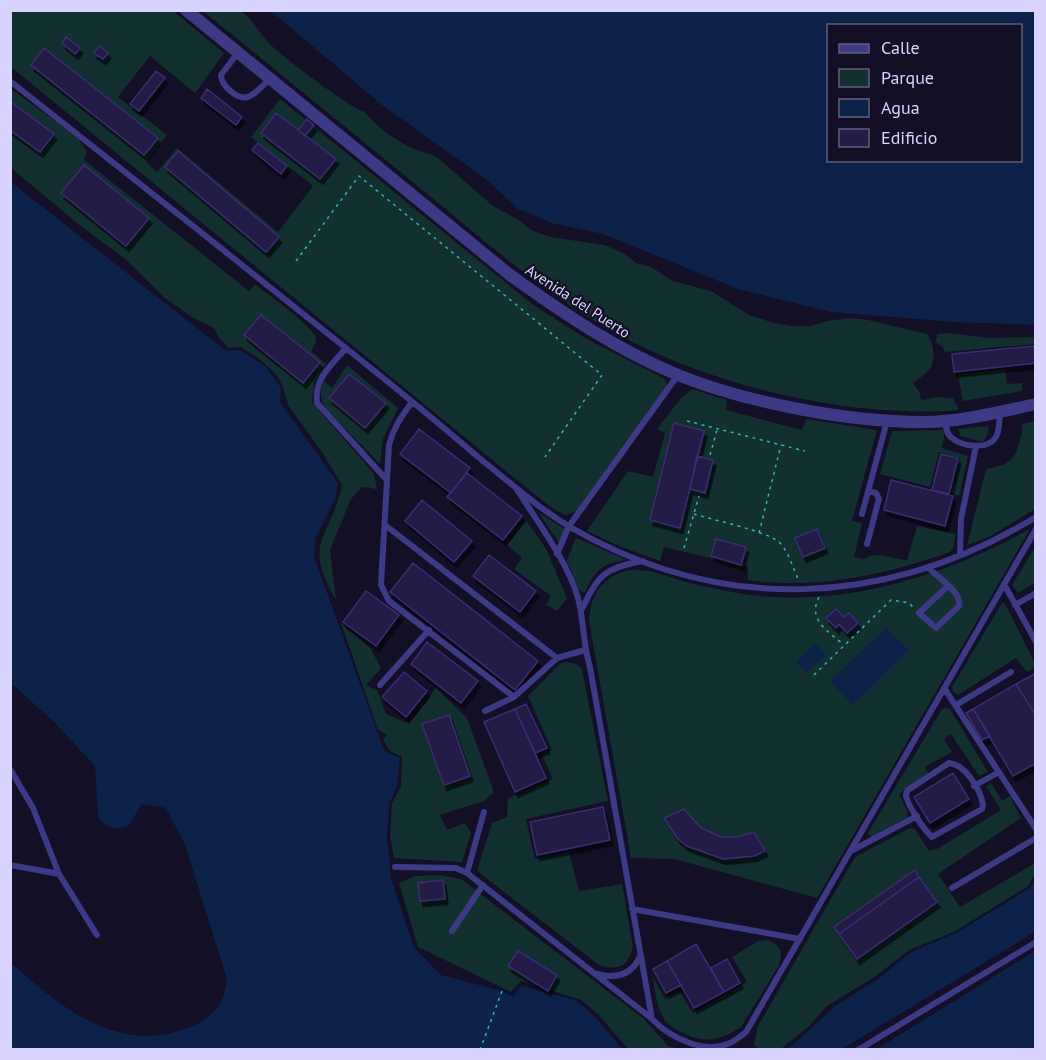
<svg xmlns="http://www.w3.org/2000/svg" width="1046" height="1060" viewBox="0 0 1046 1060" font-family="'PT Sans',sans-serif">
<defs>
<filter id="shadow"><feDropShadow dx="3" dy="5.5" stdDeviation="0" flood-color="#0009"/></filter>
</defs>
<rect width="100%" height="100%" fill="#130f26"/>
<path fill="#12302f" d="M10,11H173L224,53L195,93L150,56L118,97L167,135L146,162L157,172L177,148L278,232L313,186L251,137L280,99L532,304L585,338L665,379L667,385L665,391L578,511L565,515L549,506L11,67Z
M203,11H241C252,19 259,32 268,42C277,53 354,111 365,112C374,126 400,143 416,150C424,153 431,153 438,158L493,206L519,220L531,230L550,237L605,245L623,253L636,263L651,267L673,281L711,291L749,315L774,323L791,326H811L827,321L852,318L868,320L927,334C934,343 937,361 928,371C924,376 917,379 913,383L919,391L921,400L938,397L953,398L959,410C852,419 716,387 621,336C552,300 492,247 431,197C355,135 279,73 203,11Z
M10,88L78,138L87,152L84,160L249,291L255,284C266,293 314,327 316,338C316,343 313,347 311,351L326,364L314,382L312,402L374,474L377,489L362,487L351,499L330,550L336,600C301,540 331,539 342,485L322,452L288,405L283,387L276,374L258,358L241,347L229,348L220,339L214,328L192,317L165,298L124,258L82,227L11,168Z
M949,333L989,338L1035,337V344L944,352L943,347L936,342L937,334Z
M347,365L398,408L383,439L380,464L326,409C321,400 318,391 324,381L332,388Z
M1005,369L1007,384L1022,383V391L963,401L958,374Z
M692,389L727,400L726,410L802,430L806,419L877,430L852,521L862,523L854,557L864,559C880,550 893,560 907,560L917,526L956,534L953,549L950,552C885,575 817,590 748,580V567L664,547L660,561L619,546L587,531L628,471L653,477L665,433L657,429L682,397Z
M1035,421V509L989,537L967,545L986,469C1004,466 1014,462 1019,444C1021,437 1023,431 1022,424Z
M989,426L988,433L983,442L960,436L958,429Z
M945,430L942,448L968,456L959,496L951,493L960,458L939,452L930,487L880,474L892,431Z
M538,512L566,530L560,544Z
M526,520L546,549L567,598L557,611L546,605L551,596L514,569L522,558L507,545Z
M1030,529L817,898L674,859L631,858L589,621C590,599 599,580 622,572C646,565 669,578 693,584C707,587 722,590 737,593C837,610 943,577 1030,529Z
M576,538L627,560C603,562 594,571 585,593L579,590L570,567L566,562Z
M1035,547V583L1018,593L1012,585Z
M1002,603L1005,604L1035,663V667L1027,672L1016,658L958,695L953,692L952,687Z
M341,623L371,649L381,668L366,685L377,690L386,714L409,724L436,688L467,718L494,792L484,801L440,815L447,830L465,823L471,833L462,862L394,858L390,836L392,803L401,786L402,757L390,751L383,740L387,735L378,730Z
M566,662L576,664L582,669L608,801L526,819L535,859L569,852L579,891L622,884L633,947C628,967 618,971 599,965L477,871L492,823L507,817L508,798L553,779L542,755L552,750L528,696L561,663Z
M945,708L950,709L988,772L979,776L951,734L944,739L952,752L925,767L929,775L899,794L908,813L907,817L873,836H870L868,833L942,709Z
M992,784L1002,801L1010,796L1021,818L938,874L960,907L1035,863V876L1032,878L1028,886L954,932L909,950L876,976L827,1006L809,1026L781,1049H757L754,1044L758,1026L855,857L910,828L915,829L929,851L937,849L1001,810L986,786Z
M439,875L461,879L644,1019L668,1046L679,1049H628L598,1014L581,1000L521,981L511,992L418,947L399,883L415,876Z
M767,940C782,946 784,952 778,967L741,1027C722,1040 704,1044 683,1033C676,1030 668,1025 664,1019C656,1006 655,991 653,977L665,999L679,991L693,1013L747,982L732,957L758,941Z"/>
<path fill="#0c2248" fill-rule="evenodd" d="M271,11H1035V325L954,322L831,312L738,289L603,234L552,223L518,209L487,180L382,105ZM828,26H1020V160H828Z
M11,182L226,351L240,350L267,368L281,388L280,402L338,483L336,497L315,539L314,557L384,750L400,758L397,786L389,804L387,837L391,878L414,948L441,975L502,991L513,997L521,986L576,1000L597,1019L622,1049H11V963C63,1009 121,1058 195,1025C216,1015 225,1001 227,979L185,845L166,808L142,804L128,826L115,829L101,822L98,816L95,766L53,721L11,683Z
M886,628L909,650L853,705L830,681Z
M815,643L826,655L806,672L796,661Z
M1035,878V1049L786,1050L803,1036L835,1006L878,979L911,952L956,933L1030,888Z"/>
<path fill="#130f26" d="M1035,932V951L875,1050L842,1049Z"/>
<path fill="#241b47" stroke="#3b2d73" stroke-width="1.5" filter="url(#shadow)" d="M66,37L80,48L75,54L62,43Z
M99,46L108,53L103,59L94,53Z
M44,48L158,138L144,155L31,65Z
M156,71L165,78L139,111L130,104Z
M207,89L242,117L236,125L201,98Z
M10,101L54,134L40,152L10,130Z
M276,113L336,159L320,179L261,133Z
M307,119L314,125L305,136L298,130Z
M258,143L287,166L281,174L252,150Z
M178,151L279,237L266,252L165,167Z
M84,165L149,218L126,246L61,193Z
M261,315L320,362L303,383L244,335Z
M1034,346L1036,363L954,372L952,354Z
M349,374L386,403L365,428L329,398Z
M674,423L704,431L680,528L650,520Z
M419,429L470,468L451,493L400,454Z
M941,454L958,458L949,494L932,490Z
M697,456L713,460L705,493L690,489Z
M467,473L522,516L503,540L447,497Z
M891,480L953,496L945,526L884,510Z
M422,500L472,541L454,562L405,521Z
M817,529L825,548L803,557L795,538Z
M716,539L746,547L741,565L711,556Z
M489,555L536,591L520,612L473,576Z
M413,563L538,661L515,690L390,592Z
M366,591L399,615L376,646L343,622Z
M836,609L844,617L849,613L858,623L847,633L839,624L836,628L826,618Z
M427,642L478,681L461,703L411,664Z
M404,672L427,691L406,717L382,697Z
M1036,673V716L1016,684Z
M1016,684L1036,716V763L1013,776L973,709Z
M526,704L547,748L535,753L515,709Z
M515,709L546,778L515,792L484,722Z
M973,709L990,736L982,740L966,713Z
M449,715L470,776L444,785L422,724Z
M953,773L969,799L930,823L914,797Z
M603,807L610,840L537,855L530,822Z
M684,809L701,828L721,837H738L754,832L765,851L754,856L723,859L687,846L678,839L664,818Z
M915,870L919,877L839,934L834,927Z
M919,877L937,902L857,959L839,934Z
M443,880L445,899L420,901L418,883Z
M696,944L724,992L694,1008L667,961Z
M518,951L557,975L548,991L508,966Z
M727,959L740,983L724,992L711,968Z
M667,961L681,985L666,993L653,969Z"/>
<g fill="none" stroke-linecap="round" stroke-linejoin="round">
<path stroke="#2fb8b0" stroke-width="1.5" stroke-dasharray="3 4.5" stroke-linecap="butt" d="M296,261L359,176L602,375L545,457
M687,421L805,451
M710,455L717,430
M694,514C713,520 766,531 779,542C788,550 793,568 798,579
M759,533L781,445
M684,548L699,496
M819,597C807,620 828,631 844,645
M814,675L891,600L909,603L914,608
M480,1050L502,991"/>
<path stroke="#3d3a85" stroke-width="6" d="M237,54L221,75C221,86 239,102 250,96C257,93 264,84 270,79
M10,81C123,170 235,259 347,349C391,384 435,420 478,457C508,481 537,507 570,527C721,615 887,608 1036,517
M346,348C331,366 314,378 317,403L385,478
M412,402C402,416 393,428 389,445L381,585L389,601L514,697
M945,420C946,426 946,434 952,438C963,447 988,450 996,437C1000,430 999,420 1000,412
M516,488C536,520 568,562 578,598C584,621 583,645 590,667L652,1019C669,1037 704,1055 730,1043C735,1041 741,1036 746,1032L1036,529
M862,514L887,421
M385,525L557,658L585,650
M867,544L879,499L876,493L869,491
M557,554L569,526L678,375
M960,555L961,519L976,446
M928,567C937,578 962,591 959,606L936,628L919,613L948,586
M1004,584L1036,642
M1015,605L1036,593
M581,611C598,576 603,568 643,561
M380,685L429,630
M944,688L1036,829
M956,705L1011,672
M485,711L514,697L557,658
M949,763C965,764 981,790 983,805L982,809L932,837C925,831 910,809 907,799C905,795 906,794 908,790Z
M10,769L33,808L59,874L97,935
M974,786L999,772
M851,851L917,816
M10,865L59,874
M395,867L456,868L467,873L651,1018
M467,873L484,812
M952,888L1036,838
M632,909L800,939
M452,931L483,885
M597,974C616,979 632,975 640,956
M858,1050L1036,942"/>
<path stroke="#3d3a85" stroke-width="12" d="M186,10L510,275C563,313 617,350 678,375C747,403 849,422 923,422C961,422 999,412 1036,404"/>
</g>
<g text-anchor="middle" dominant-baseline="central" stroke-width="4.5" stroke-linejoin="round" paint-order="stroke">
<g font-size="15" fill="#d9d4ff" stroke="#130f26">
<text transform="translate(578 301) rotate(33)">Avenida del Puerto</text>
</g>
</g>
<rect width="1046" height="1060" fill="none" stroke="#d9d4ff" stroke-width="24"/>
<rect x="827" y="24" width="195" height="138" fill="#130f26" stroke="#625e7d" stroke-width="1.5"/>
<rect x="839" y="44" width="30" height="9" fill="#3d3a85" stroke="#625e7d" stroke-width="1.5"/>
<text x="881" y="54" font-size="18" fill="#d9d4ff">Calle</text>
<rect x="839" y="69" width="30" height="18" fill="#12302f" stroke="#625e7d" stroke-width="1.5"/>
<text x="881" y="84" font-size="18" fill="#d9d4ff">Parque</text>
<rect x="839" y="99" width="30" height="18" fill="#0c2248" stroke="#625e7d" stroke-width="1.5"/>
<text x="881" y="114" font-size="18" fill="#d9d4ff">Agua</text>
<rect x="839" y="129" width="30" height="18" fill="#241b47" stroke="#625e7d" stroke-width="1.5"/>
<text x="881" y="144" font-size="18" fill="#d9d4ff">Edificio</text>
</svg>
